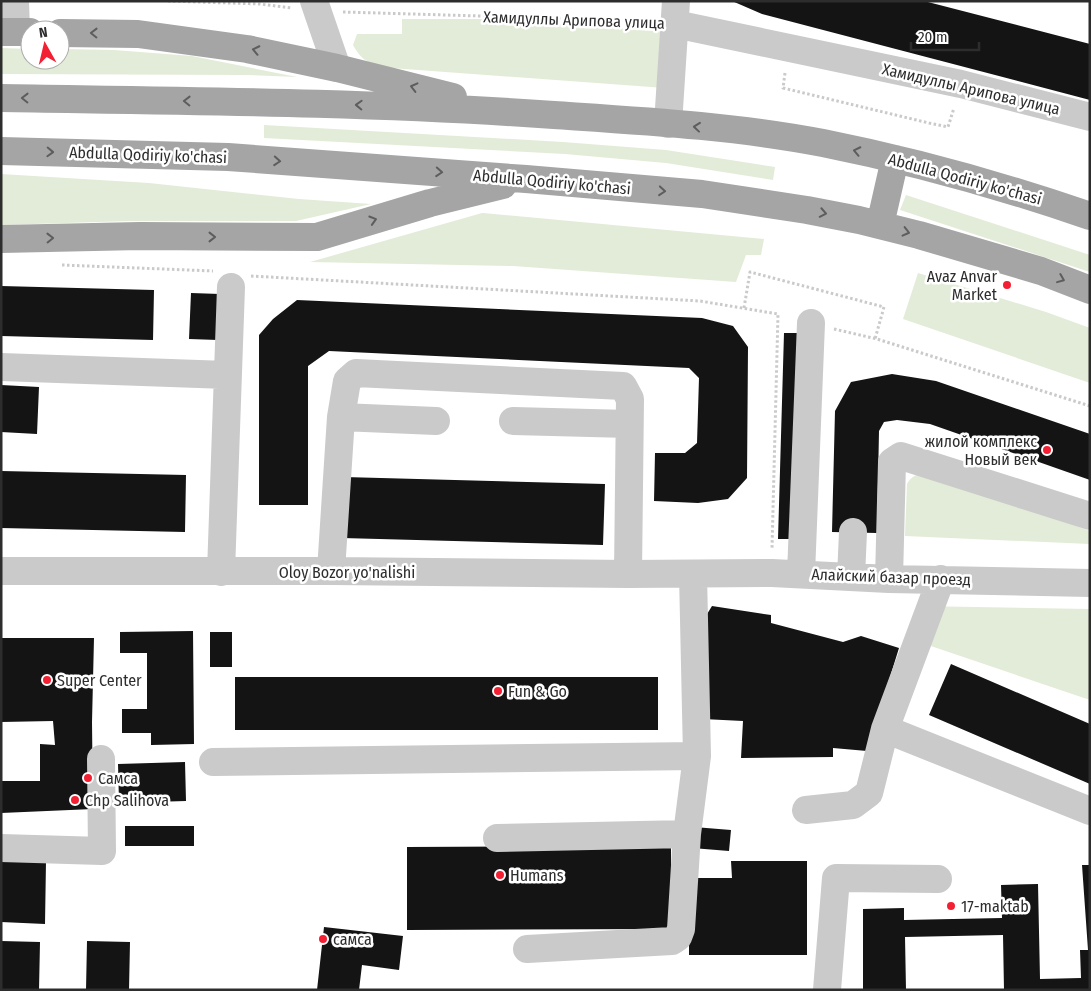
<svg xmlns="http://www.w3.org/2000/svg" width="1091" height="991" viewBox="0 0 1091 991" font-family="'Fira Sans Condensed',sans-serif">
<rect width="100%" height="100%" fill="#fff"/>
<path fill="#e3ecd8" d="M402,19H487L668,32L665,88L391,68C371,64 363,63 353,45L357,34H402Z
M1,48L30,49V60H60V49L114,50L192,56L297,77L247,75L1,74Z
M264,125L563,142L666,150L775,167L773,180L666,163L565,154L264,138Z
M1,174L149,183L299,199L371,204L296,221H130L1,225Z
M906,195L1090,255V272L900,210Z
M482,213H483L764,239L761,255H746L736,282L513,266L310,262Z
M918,273L1046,312L1090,328V383L903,319Z
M930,473L1090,531V544L905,536L907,484C913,474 918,474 930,473Z
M919,606L1090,609V700L919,642Z"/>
<path fill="#141414" d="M732,1H924L1090,44V100L762,14Z
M1,286L154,290L153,340L1,336Z
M191,293L220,294L218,340L189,339Z
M297,300L702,318L733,326L748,347L747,478L728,499L698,503L654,501L655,453H685L697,443L699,378L689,368L329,351L308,366V505H259V335L273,319Z
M784,333H802L796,539H778Z
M892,374L936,381L1090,434V480L930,424L897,420L884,422L879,431L877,533L832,532L835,411L851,382Z
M1,385L39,387L37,434L1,432Z
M1,471L186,475L185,532L1,528Z
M344,477L605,484L603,545L342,538Z
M712,606L771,615V623L843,642L861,636L899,648L867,751L833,748V757L741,758L743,721L703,719L704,619Z
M193,631L194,744L151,745V733H122V709H147V653H120V632Z
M210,632H232V667H210Z
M1,638H94L92,722L93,809L1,813V781H40V744L55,745L53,721L1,722Z
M951,664L1090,724V784L929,715Z
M235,677H658V730H235Z
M185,762L186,801L119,803L118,764Z
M125,826H194V846H125Z
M694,827L731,830L729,851L692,848Z
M671,846V929L407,930V847Z
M1,859L46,861L45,924L1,922Z
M731,861H807V955H689V878H732Z
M1082,865H1090V990H1004L1003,935L905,937L906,990H863V909L904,908V920L1002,918L1001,885L1038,884L1040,979L1081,978L1080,950H1088Z
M324,927L403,936L399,970L362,965L359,990H317Z
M1,941L40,942L39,990H1Z
M87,941L130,942L129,990H86Z"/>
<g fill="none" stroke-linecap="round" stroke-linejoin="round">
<path stroke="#cacaca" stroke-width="3" stroke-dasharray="2.5 2.5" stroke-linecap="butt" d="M168,1L260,4L292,8
M343,12L652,21
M785,73L783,88L929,123L948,127L954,108
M62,265L213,271
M251,276L700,301L778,314L772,549
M744,308L750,272L884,307L875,339
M834,329L877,339L1090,406"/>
<path stroke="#cacaca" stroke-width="28" d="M15,1L16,32
M314,1L337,68
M675,24L961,84L1090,117
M668,124L676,1
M1,367L227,375
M341,417L436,421
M513,421L629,424
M1,571H331L628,574L772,573L889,579L1090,583
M331,571L341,417L347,381L356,373L623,386L630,399L628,574
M221,572L231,287
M801,574L811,323
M851,577L853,532
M889,579L892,462L901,456L1090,516
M885,729L1090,811
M213,762L697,756
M806,810L853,805L869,793L885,729L941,579
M497,838L687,834
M1,848L102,851L101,759
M527,949L672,941L678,937L681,929L687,834L697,756L693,574
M827,990L836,878L938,879"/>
<path stroke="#a5a5a5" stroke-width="28" d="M1,32H30
M60,33L138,34L247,49L337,68L453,97
M1,98C185,101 370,102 554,115C644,121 735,126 823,143C913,161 1003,186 1090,216
M1,151L228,157L526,179L702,194L807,210L859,220L919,235L1041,271L1090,290
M880,225L895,159
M1,239L140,236L317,237L430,203L503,185"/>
</g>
<defs><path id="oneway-chevron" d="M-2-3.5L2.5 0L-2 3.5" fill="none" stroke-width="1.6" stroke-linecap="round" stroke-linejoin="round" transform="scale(1.25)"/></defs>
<g stroke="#5d5d5d">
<use href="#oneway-chevron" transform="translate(94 33) rotate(-179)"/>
<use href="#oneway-chevron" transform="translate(256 50) rotate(-168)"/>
<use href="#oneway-chevron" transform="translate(414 87) rotate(-166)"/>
<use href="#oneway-chevron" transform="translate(25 98) rotate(-179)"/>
<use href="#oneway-chevron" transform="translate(187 101) rotate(-179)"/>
<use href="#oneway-chevron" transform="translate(359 105) rotate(-178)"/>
<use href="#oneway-chevron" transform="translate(697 127) rotate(-174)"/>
<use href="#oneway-chevron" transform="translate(857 151) rotate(-168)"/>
<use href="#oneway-chevron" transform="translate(50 152) rotate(2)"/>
<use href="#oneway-chevron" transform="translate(277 161) rotate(4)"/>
<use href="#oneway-chevron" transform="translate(439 172) rotate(4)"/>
<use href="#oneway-chevron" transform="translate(662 191) rotate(5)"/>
<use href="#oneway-chevron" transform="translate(823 213) rotate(11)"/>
<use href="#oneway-chevron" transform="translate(373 220) rotate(-17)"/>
<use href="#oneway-chevron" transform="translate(906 232) rotate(14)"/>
<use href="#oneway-chevron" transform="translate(212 237)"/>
<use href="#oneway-chevron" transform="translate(50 238) rotate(-1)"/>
<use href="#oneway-chevron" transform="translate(1061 279) rotate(22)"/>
</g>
<g fill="#f31f33" stroke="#fff" stroke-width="2">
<circle cx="1007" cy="285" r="5"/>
<circle cx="1047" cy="450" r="5"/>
<circle cx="47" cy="680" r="5"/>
<circle cx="498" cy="691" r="5"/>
<circle cx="88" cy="778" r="5"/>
<circle cx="75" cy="800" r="5"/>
<circle cx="500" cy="875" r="5"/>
<circle cx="951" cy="906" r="5"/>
<circle cx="323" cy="939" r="5"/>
</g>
<g text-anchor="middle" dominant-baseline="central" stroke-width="5" stroke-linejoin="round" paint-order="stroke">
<g font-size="16" fill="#2d2d2d" stroke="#fff">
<text transform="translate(574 20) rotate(2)">Хамидуллы Арипова улица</text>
<text transform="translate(971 89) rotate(13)">Хамидуллы Арипова улица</text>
<text transform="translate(148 155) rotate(2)">Abdulla Qodiriy ko'chasi</text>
<text transform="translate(965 179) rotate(15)">Abdulla Qodiriy ko'chasi</text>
<text transform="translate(552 182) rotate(5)">Abdulla Qodiriy ko'chasi</text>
<text x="347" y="572">Oloy Bozor yo'nalishi</text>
<text transform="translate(891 577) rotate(2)">Алайский базар проезд</text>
</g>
<g font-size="16" fill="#2d2d2d" stroke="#fff" text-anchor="start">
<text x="997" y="276" text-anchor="end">Avaz Anvar<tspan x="997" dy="18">Market</tspan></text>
<text x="1037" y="441" text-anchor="end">жилой комплекс<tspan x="1037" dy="18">Новый век</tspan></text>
<text x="57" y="680">Super Center</text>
<text x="508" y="691">Fun &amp; Go</text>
<text x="98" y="778">Самса</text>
<text x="85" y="800">Chp Salihova</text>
<text x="510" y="875">Humans</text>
<text x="961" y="906">17-maktab</text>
<text x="333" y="939">самса</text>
</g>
</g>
<rect width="1091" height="991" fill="none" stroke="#2d2d2d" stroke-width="5"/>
<g transform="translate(45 45) rotate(352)"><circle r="24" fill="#ffffff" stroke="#ababab"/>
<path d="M0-4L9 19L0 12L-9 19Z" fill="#f31f33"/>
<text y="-8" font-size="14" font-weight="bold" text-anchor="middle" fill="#2d2d2d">N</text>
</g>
<path d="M911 42v8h68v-8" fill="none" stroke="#2d2d2d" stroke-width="2.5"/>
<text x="918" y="42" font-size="15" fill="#2d2d2d" stroke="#ffffff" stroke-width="4" paint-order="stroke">20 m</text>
</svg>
